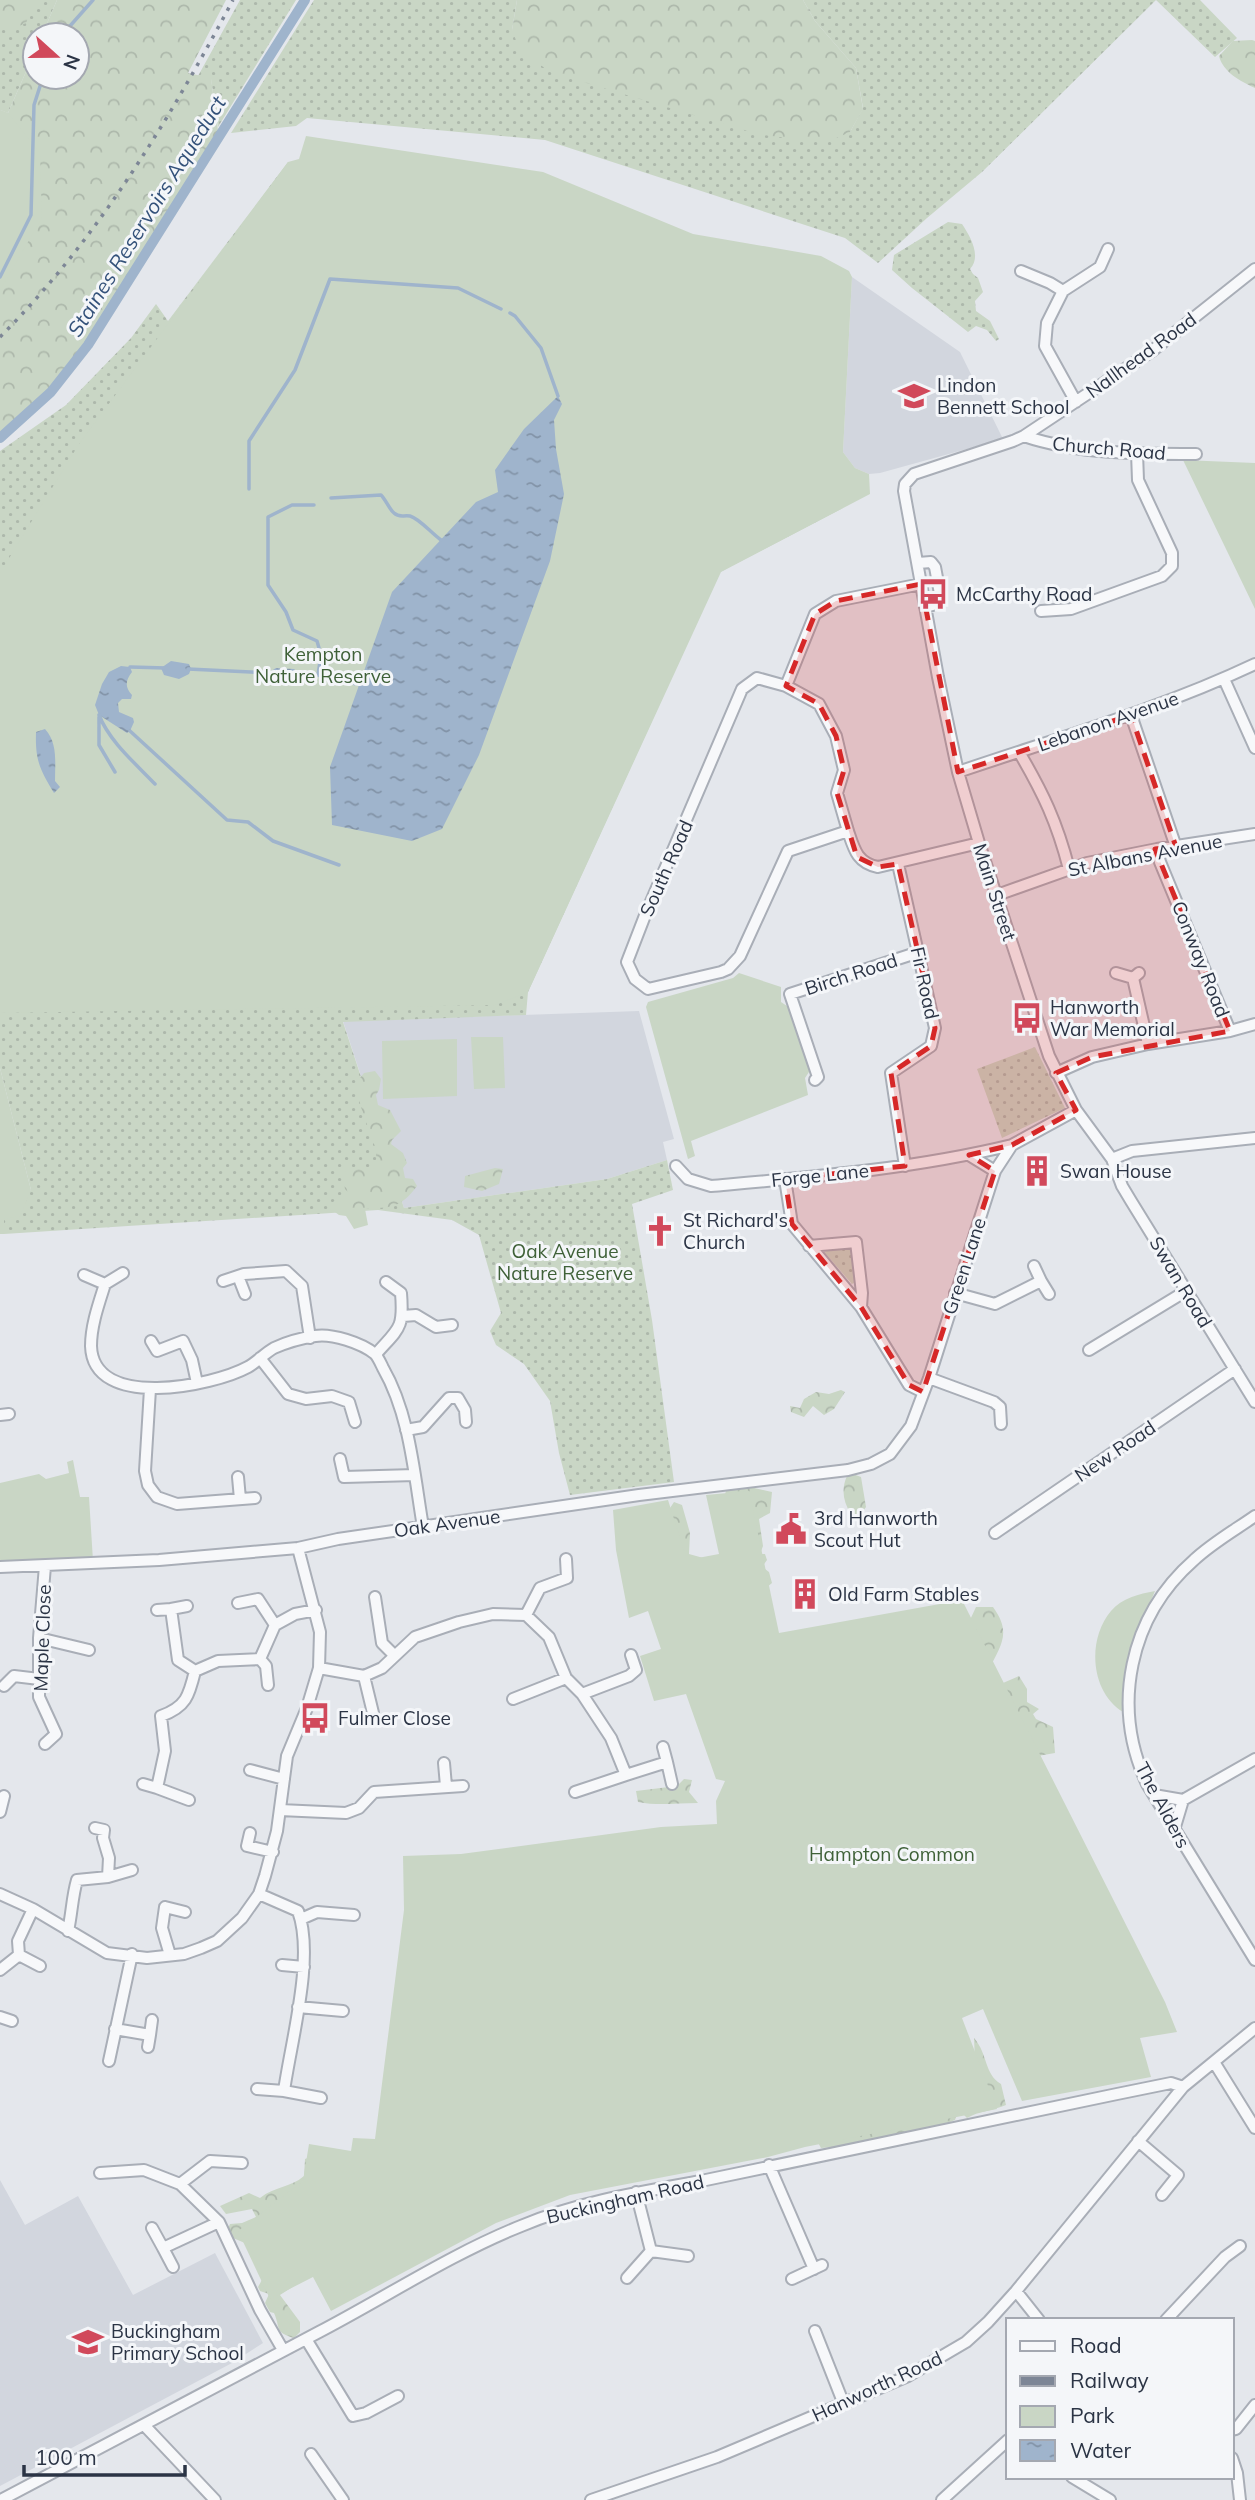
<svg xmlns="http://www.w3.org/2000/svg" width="1255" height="2500" viewBox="0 0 1255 2500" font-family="Mulish,sans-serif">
<defs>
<pattern id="grass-dots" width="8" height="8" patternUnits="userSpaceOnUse" patternTransform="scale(1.75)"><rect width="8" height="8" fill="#c9d6c5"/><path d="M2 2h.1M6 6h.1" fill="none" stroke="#adb8ab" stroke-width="1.8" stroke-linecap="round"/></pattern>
<pattern id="forest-crowns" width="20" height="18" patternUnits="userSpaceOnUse" patternTransform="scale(1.75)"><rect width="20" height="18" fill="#c9d6c5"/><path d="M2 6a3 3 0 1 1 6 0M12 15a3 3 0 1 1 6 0" fill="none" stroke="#adb8ab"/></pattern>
<pattern id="water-ripples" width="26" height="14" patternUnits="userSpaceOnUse" patternTransform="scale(1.75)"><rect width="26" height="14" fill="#9fb4cc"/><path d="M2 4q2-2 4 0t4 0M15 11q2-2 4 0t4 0" fill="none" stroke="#8293a7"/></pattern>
</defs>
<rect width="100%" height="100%" fill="#e4e7ec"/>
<path fill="#d2d6de" d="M852,277L960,352L1003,439L880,473L869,474L855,468L843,452Z
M639,1011L674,1139L663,1142L667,1160L607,1179L404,1208L343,1021Z
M0,2180L25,2225L78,2196L133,2295L215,2253L263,2343L232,2363L0,2486Z"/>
<path fill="url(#grass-dots)" d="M0,0H57L42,35H35V51L8,113L0,110Z
M240,0H296L218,127L211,79L198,76Z
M314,0H517L512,30L850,132L863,108L856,68L815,21L803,0H1200L1237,38L1215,57L1156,0L982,172L927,218L878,263L845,238L545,140L307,118L296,126L231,133Z
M288,162L719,552L843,508L720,572L528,992L526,1015L343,1022L404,1208L607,1179L667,1160L673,1190L632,1204L652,1320L674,1482L570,1495L559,1453L550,1401L524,1364L496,1345L490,1331L501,1313L479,1235L452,1220L378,1210L4,1234L3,1219L31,1190L0,1068V451L66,405L131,338L156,304L168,321Z
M948,222L962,224C970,236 982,256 970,269L973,274L978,278L983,292L975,301L976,311L990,321L999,339L996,341L987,330L976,326L968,332L912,288L892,270L894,255Z
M1035,1047L1065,1108L1002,1138L977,1069Z
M844,1246L853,1250L856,1282L852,1284L824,1252Z"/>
<path fill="url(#forest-crowns)" d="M0,0H36L26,23L8,31L0,27Z
M57,0H226L188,73L211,78L219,138L69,372L51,392L0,438V110L8,113L35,51V77H77V35H42Z
M517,0H803L815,21L856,68L863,109L850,132L825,143L757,134L553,73L521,53L512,30Z
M1252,40L1255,41V88C1240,81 1223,72 1219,56L1233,41Z
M375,1071L381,1079L379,1090L376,1095L378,1105L390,1110L401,1131L392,1140L391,1144L403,1153L407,1163L403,1168L405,1178L413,1179L417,1186C400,1209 391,1207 365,1209L368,1225L354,1229L346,1216L339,1215L332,1210L333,1202L340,1198L353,1197L345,1189L342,1172L363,1166L375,1170C380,1149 370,1135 364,1116C360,1106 358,1094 355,1084L364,1073Z
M495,1168L503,1169L499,1184L482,1191L464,1187L465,1176Z
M841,1390L845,1392L834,1409L824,1415L813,1406L804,1417L791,1412L790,1406L800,1408L804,1399L816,1392L829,1394Z
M853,1474L861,1477L866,1507L861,1514H851C843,1502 841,1489 847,1476Z
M750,1487L772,1492L770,1513L759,1519L763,1546L760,1554H765L767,1560L762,1567L769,1572L772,1583L766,1588L723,1501L726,1491Z
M674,1502L682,1505L690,1533L689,1554L707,1559L687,1571L668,1511Z
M976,1607H993C1012,1633 1001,1645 988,1671L963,1635Z
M1019,1676L1027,1689V1702L1039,1709L1033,1714L1036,1719L1053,1727L1055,1753L1032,1757L1003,1683Z
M684,1779L692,1780L689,1792L698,1803C677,1803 658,1806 638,1802L636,1791L677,1786Z
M974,2038C988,2054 984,2074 1001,2084L1006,2105C992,2111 979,2111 967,2118L963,2114H957L955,2120C944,2124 941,2129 934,2132C924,2136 913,2133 902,2132L893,2140H869L845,2146L821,2148L816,2139L975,2061Z
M310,2157L313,2169L252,2246L233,2238L227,2231L230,2224L242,2223L256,2217L252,2209L226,2214L220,2206L249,2193L260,2198C275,2186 290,2188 304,2176L305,2159Z
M311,2275L280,2295L300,2322V2332L294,2338C274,2332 281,2329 274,2313L270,2312L265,2303L269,2294L260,2291L258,2287L263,2278Z"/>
<path fill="#c9d6c5" d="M0,110L8,113L40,153L42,218L0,290Z
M306,136L543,172L693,234L821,256L849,271L852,277L843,452L855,468L869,474L870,494L721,572L528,992L495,1005L0,1013V573L79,444L288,162L299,159Z
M1183,460L1255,463V609Z
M739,973L781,987V1002L790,1008L811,1069L805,1078L808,1095L691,1141L695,1156L688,1159L646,1007L648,1002L733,978Z
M471,1037H503L505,1088L474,1089Z
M457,1039V1096L383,1099L382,1041Z
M0,1068L31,1190L20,1216L4,1219V1234H0Z
M73,1460L80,1497H89L93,1561L0,1560V1483L39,1474L46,1479L69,1473L67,1462Z
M749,1491L779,1633L962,1600L1165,2002L1177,2032L1140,2038L1151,2077L1022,2101L983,2009L962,2018L997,2109L805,2147L768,2157L570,2195L496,2223L331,2311L313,2277L270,2299L238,2231L303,2181L309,2144L351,2151L353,2138L375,2139L404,1910L403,1856L461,1854L661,1827L717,1824L716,1801L725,1781L716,1779L686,1694L654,1701L640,1656L661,1649L648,1611L629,1618L616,1550L613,1510L668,1500L687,1560L719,1554L706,1495Z
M1155,1591L1128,1655L1123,1712C1090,1692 1087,1639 1111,1611C1122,1598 1139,1594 1155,1591Z"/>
<path fill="url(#water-ripples)" d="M558,396L562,404L554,420L556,449L564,494L550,561L479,755L442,829L412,841L332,825L330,767L392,592L476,502L498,492L495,470L524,429Z
M171,661L189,664L191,669L189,674L179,679L164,675L161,668Z
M121,666L130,667L132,672C125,681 125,687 132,695L131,699H122L118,703L119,712L133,718L134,722L130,731L127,733L99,715L95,705L102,684L109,672Z
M276,668L294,669L301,675L302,680C293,685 279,685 269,680L268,673Z
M45,729C58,743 55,763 55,781L60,787L54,793C40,770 35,760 36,732Z"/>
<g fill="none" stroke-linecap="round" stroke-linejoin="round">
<path stroke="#9fb4cc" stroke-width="3.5" d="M62,35L93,0
M0,277L31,215L34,105L43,77
M510,313L515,316L541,348L558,396
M249,489V441L295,370L330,279L458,288L501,309
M331,498L381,495C386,500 389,509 394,513C399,518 403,515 410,516C420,519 431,533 441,540
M314,505H292L268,517V585L286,612L293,630L317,641L321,655L318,675
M130,667L166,668
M188,669L271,673
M299,675H318L361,685
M99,715C109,741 136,764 155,784
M99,717V745L115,772
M130,731L227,820L248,822L273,841L339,865"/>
<path stroke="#9fb4cc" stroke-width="10" d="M0,438L51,392L88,345L305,0"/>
<defs>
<path id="minor" d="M1255,269L1152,351L1024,436L1013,441L914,474L905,484L904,491L938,677L958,772L979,843L1049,1056L1076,1110L1112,1159L1122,1186L1131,1201L1255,1402
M1021,271L1050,283L1063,291
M1076,402L1045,346L1047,323L1063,291L1100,267L1108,249
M1024,436C1077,454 1140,454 1196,454
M918,563L931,562L935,567L941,599L937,604L925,607
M1041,611L1071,609L1162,576L1172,566V553L1138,480L1137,453
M757,678L786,686L819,704L836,736L844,770L837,793L848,831L788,851L740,956L728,969L721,972L648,989L635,979L627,962L644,918L742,689Z
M1224,679L1255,748
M786,686L815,614L836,601L921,584
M1131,715L1176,847
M1019,752C1043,793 1057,822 1069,869
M958,772C1058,738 1160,709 1255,664
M848,831C854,849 857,863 878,867L979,843
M898,864L935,1028L931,1046L891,1073L905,1166
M997,895L1087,863L1157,849L1255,834
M1116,973L1133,978L1139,973
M1133,978L1148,1044
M1230,1031L1255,1024
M1056,1073L1092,1057L1148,1044L1230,1031L1160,862L1157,849
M815,1080L818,1077L790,994L919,952
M969,1155L995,1171
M1112,1159L1132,1151L1255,1138
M676,1166L688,1179L711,1186C812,1177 913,1169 1012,1145
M785,1179L792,1224L861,1307L909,1385L923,1392
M809,1246L856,1242L862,1293L861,1307
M1034,1266L1041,1281
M84,1275L105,1284C99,1303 91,1325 91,1346C93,1411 213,1386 248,1367C257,1362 265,1353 274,1348C285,1343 302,1338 315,1336C331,1333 362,1343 375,1354C378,1357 381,1364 383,1368C410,1415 414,1474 423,1527
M238,1276L245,1294
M223,1281L244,1274L286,1271L302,1286L310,1338
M105,1284L123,1273
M955,1293L995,1304L1041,1281L1049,1294
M403,1316L416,1315L436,1327L452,1325
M151,1341L157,1351L183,1341L192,1360L197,1383
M1089,1350L1186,1291
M376,1354C399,1328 404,1329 401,1293L386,1282
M260,1358L288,1394L306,1399L332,1396L349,1402L355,1422
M929,1378L994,1402L1000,1407L1001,1424
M150,1389L145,1471L148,1485L157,1497L177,1504L255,1498
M0,1415L9,1414
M406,1430L423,1427L449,1398H458L465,1410L466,1422
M340,1459L344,1477L415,1475
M238,1477L240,1499
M1255,1516C1235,1530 1212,1543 1194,1560C1129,1617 1111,1706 1147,1784L1255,1960
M995,1533L1235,1369
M0,1567L159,1560L298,1548L338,1539L639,1495L848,1470L871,1464L890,1454L911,1426L929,1378L995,1171L1012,1145L1076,1110
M375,1597L382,1643L394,1655
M238,1603L258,1599L275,1625
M187,1606L171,1609L178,1660L195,1671
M157,1610L171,1609
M526,1615L540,1588L567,1578L566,1559
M39,1638L89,1650
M260,1659L266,1666L268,1685
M319,1668L364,1676L382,1668L415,1637L459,1622L493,1614L526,1615L549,1637L566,1678L582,1694L611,1738L626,1775L575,1792
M364,1676L373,1713
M4,1686L14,1676L39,1679
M582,1694L629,1676L636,1670L631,1655
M513,1699L566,1678
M45,1744L56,1734L39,1697V1638L45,1566
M667,1762L672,1784
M444,1763L446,1786
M250,1770L284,1779
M626,1775L667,1762L663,1747
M143,1784L157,1788L165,1751L161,1716C186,1707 189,1696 195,1671L218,1661L260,1659L275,1625L295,1614L316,1610
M157,1788L189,1800
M1154,1795L1183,1800
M280,1810L346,1813L359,1808L374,1792L463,1786
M0,1812L4,1796
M95,1828L104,1830L103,1838L109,1858L108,1877
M1174,1830L1183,1800L1255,1759
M250,1833L247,1846L273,1852
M0,1894L33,1909L107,1953L147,1958L184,1954L201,1948L217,1941L242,1918L259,1894L265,1876L277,1831L287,1756L307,1708L319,1668L320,1632L298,1548
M301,1919L317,1912L354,1915
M68,1931C72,1913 72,1897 77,1880L108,1877L132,1870
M19,1955L40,1966
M170,1955L162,1928L165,1907L185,1912
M282,1965L304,1967
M0,1970L19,1955L18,1941L33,1909
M298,2007L343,2011
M0,2017L12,2021
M115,2029L150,2035L148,2047
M150,2035L152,2020
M109,2061L132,1954
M1214,2062L1255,2128
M257,2089L284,2091C291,2041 315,1957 298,1911L259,1894
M284,2091L321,2098
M1138,2141L1178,2175L1162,2195
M769,2165L814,2269
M100,2173L144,2170L180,2184L219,2222L260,2310L283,2350
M180,2184L210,2161L242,2163
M636,2192L651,2251L688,2256
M152,2228L163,2248
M173,2267L163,2248L219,2222
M627,2278L651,2251
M792,2279L822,2265
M1016,2291L1039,2320
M1166,2320L1225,2257L1240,2246
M815,2331L843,2402
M306,2339L353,2416L366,2413L398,2396
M144,2425L215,2500
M1232,2430L1236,2429L1255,2405
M311,2454L343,2500
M1232,2458L1237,2473L1240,2500
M1072,2477L1110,2500
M1,2500C107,2444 213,2388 319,2332C386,2297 451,2254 521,2226C578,2202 640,2192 701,2181L1117,2094L1171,2083L1183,2087
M591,2500L717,2457L908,2376L966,2342L988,2322L1016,2291L1183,2087L1255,2028
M942,2500L1008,2440"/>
</defs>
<use href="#minor" stroke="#a9aeb7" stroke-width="14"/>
<use href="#minor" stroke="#f7f8fa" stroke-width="10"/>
<path stroke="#7d8696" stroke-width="3.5" stroke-dasharray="3.5 7" stroke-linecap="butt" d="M0,337C97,240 169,120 233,0"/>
</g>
<path fill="#d62828" fill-opacity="0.2" stroke="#d62828" stroke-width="5" stroke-dasharray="14 9" stroke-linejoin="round" d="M921,584L958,772L1131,715L1176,847L1155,849L1230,1031L1092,1057L1056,1073L1076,1110L1012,1145L969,1155L995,1171L923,1392L909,1385L861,1307L792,1224L785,1179L905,1166L891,1073L931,1046L935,1028L898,864L878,867L857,857L837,793L844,770L836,736L819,704L786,686L815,614L836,601Z"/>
<defs>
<symbol id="school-bare" viewBox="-9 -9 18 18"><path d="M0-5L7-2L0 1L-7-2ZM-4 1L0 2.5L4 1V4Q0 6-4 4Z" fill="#d1495b" stroke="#f4f6f9" stroke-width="2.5" paint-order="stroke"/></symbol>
<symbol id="bus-bare" viewBox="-9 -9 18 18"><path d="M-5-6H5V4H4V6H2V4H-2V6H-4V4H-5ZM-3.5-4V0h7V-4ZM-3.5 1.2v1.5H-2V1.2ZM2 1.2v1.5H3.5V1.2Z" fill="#d1495b" stroke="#f4f6f9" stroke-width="2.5" paint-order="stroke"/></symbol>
<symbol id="building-bare" viewBox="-9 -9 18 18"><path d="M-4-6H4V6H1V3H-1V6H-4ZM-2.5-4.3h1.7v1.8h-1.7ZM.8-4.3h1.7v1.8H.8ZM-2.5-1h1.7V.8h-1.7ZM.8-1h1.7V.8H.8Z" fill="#d1495b" stroke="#f4f6f9" stroke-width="2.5" paint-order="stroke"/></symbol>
<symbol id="church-bare" viewBox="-9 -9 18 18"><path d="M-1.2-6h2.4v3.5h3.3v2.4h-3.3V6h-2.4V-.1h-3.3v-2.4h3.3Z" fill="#d1495b" stroke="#f4f6f9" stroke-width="2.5" paint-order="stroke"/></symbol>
<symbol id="civic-bare" viewBox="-9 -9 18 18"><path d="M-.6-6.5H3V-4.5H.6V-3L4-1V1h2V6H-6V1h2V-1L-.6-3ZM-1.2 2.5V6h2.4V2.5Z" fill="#d1495b" stroke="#f4f6f9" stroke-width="2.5" paint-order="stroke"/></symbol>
</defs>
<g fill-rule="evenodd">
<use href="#school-bare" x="892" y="374" width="44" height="44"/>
<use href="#bus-bare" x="911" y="572" width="44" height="44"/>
<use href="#bus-bare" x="1005" y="996" width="44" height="44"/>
<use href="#building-bare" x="1015" y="1149" width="44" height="44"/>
<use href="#church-bare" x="638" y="1209" width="44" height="44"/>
<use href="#civic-bare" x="769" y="1507" width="44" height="44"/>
<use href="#building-bare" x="783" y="1572" width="44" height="44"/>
<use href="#bus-bare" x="293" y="1696" width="44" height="44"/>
<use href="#school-bare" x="66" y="2320" width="44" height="44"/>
</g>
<g text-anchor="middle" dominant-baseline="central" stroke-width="6" stroke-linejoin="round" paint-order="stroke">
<g font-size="19" fill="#2b3445" stroke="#f4f6f9">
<text transform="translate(1141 355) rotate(-36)">Nallhead Road</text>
<text transform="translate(1109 448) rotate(5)">Church Road</text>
<text transform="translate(1108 721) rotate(-19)">Lebanon Avenue</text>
<text transform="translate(1145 855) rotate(-11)">St Albans Avenue</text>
<text transform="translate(666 868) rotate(-66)">South Road</text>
<text transform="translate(995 892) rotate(72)">Main Street</text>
<text transform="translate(1201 959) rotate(68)">Conway Road</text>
<text transform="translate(851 974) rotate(-18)">Birch Road</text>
<text transform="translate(925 983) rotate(78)">Fir Road</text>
<text transform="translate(820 1175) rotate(-6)">Forge Lane</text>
<text transform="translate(964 1266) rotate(-72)">Green Lane</text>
<text transform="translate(1181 1282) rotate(59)">Swan Road</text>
<text transform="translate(1115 1451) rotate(-34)">New Road</text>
<text transform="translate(447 1523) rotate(-8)">Oak Avenue</text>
<text transform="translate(42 1638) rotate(-88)">Maple Close</text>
<text transform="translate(1163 1805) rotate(62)">The Alders</text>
<text transform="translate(625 2199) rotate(-13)">Buckingham Road</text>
<text transform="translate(877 2386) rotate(-25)">Hanworth Road</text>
</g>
<g font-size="19" fill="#2b3445" stroke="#f4f6f9" text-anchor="start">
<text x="937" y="385">Lindon<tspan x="937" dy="22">Bennett School</tspan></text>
<text x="956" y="594">McCarthy Road</text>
<text x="1050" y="1007">Hanworth<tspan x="1050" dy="22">War Memorial</tspan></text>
<text x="1060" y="1171">Swan House</text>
<text x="683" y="1220">St Richard's<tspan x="683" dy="22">Church</tspan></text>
<text x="814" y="1518">3rd Hanworth<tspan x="814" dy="22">Scout Hut</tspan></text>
<text x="828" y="1594">Old Farm Stables</text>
<text x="338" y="1718">Fulmer Close</text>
<text x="111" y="2331">Buckingham<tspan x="111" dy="22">Primary School</tspan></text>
</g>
<g font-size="19" fill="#3f6138" stroke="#f4f6f9">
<text x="323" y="654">Kempton<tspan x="323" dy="22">Nature Reserve</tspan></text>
<text x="565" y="1251">Oak Avenue<tspan x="565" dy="22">Nature Reserve</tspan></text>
<text x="892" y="1854">Hampton Common</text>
</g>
<g font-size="21" font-style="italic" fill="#34527a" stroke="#f4f6f9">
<text transform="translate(146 216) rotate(-58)">Staines Reservoirs Aqueduct</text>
</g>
</g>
<rect x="1006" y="2318" width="228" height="161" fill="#f4f6f9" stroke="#a4a8b1" stroke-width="2"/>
<rect x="1020" y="2341" width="35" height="10" fill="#f7f8fa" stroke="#a4a8b1" stroke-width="2"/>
<text x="1070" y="2353" font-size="21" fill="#2b3445">Road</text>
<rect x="1020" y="2376" width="35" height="10" fill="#7d8696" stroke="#a4a8b1" stroke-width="2"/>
<text x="1070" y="2388" font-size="21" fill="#2b3445">Railway</text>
<rect x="1020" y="2406" width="35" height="21" fill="#c9d6c5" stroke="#a4a8b1" stroke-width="2"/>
<text x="1070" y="2423" font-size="21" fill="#2b3445">Park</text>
<rect x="1020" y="2440" width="35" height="21" fill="url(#water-ripples)" stroke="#a4a8b1" stroke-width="2"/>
<text x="1070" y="2458" font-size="21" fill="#2b3445">Water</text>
<g transform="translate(56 56) rotate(111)"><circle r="33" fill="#f4f6f9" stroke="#a4a8b1" stroke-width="2"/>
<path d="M0-5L12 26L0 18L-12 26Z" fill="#d1495b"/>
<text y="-10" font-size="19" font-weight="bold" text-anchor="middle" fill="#2b3445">N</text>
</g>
<path d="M24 2465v10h161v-10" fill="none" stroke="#2b3445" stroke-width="3.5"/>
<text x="35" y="2465" font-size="21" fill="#2b3445" stroke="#f4f6f9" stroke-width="5" paint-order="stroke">100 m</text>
</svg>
